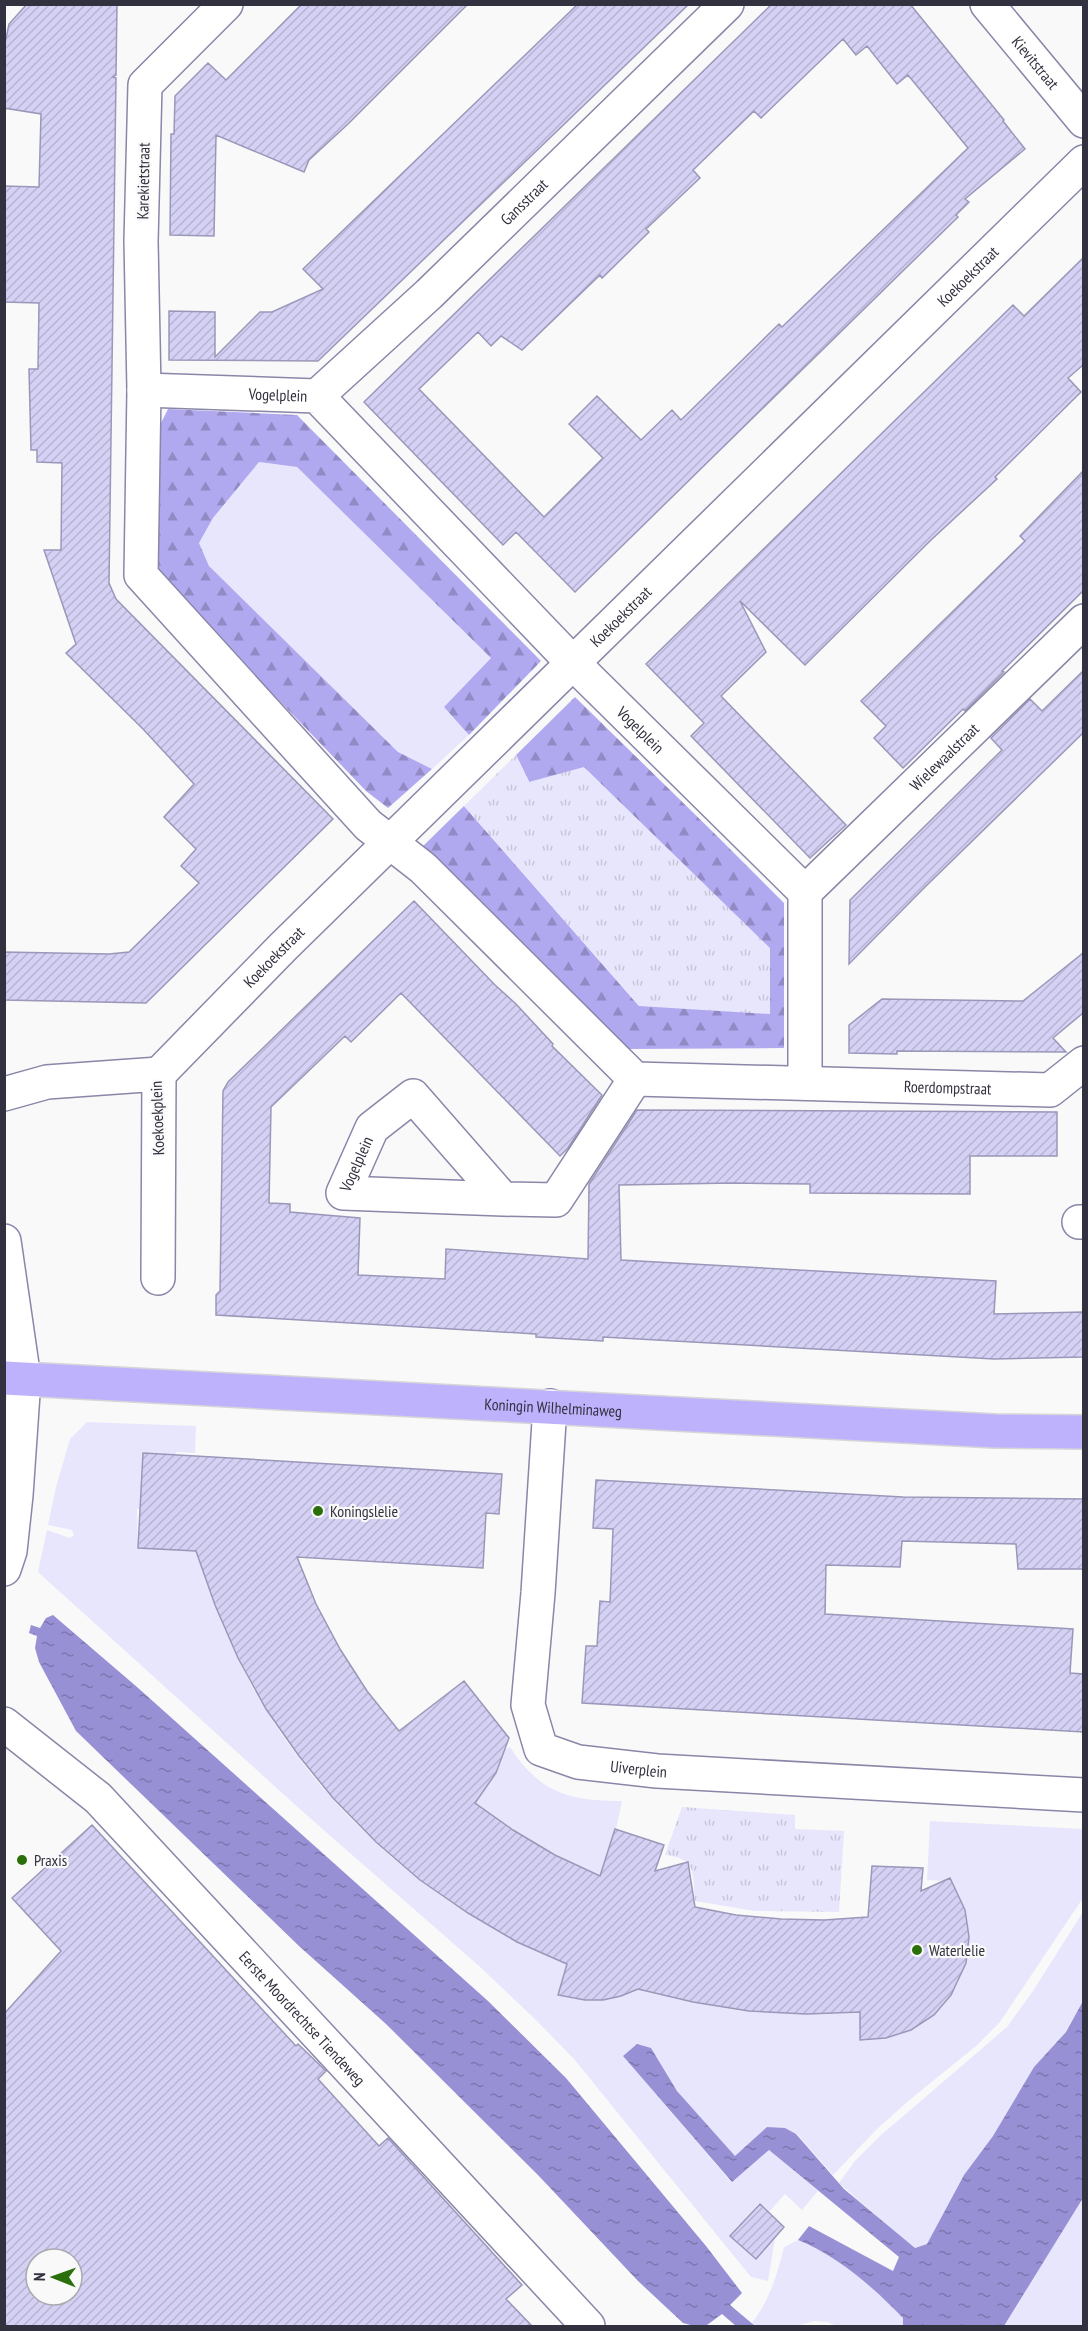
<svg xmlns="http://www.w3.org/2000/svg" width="1088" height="2331" viewBox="0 0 1088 2331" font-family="'PT Sans Narrow',sans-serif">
<defs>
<pattern id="forest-firs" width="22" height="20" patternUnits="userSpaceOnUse" patternTransform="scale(1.5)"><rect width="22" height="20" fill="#b1a9f0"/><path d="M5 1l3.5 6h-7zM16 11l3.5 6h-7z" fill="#918ac4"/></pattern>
<pattern id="park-tufts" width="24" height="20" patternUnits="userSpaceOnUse" patternTransform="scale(1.5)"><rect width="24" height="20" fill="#e8e6fc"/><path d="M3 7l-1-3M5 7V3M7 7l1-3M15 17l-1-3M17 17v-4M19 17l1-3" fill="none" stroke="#c7c6d9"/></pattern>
<pattern id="water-ripples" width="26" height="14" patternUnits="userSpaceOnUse" patternTransform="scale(1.5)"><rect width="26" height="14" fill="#9890d5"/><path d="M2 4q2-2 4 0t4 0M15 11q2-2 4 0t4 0" fill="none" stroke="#7d76ae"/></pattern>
<pattern id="building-hatch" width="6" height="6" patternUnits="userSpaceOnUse" patternTransform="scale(1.5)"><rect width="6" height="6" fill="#d4d1f5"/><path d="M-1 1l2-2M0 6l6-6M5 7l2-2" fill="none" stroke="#b6b4d3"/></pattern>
</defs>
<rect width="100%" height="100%" fill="#f9f9f9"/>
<path fill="#e8e6fc" d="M259,462L297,467L491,658L444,707L469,735L432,769L398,752L209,566L199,543L213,518Z
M87,1422L196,1426L195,1453L177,1452L140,1509H137L138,1547L196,1551C208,1587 221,1622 237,1657C286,1760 372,1854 469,1914C502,1934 536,1950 570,1966L559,1995L576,1999L594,2000L621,1996L638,1989L693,2002L749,2011L863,2012L860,2040C879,2040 896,2037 914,2029C968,2001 985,1928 949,1879L948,1881L927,1880L930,1821L1083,1829V1898L1000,2022L976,2046L907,2102L877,2129L833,2175L797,2134L767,2127L735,2157L677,2091L651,2048L623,2056L731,2182L769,2150L818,2191L802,2210L785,2194L769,2212L759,2203L730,2236L756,2259L775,2238L768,2281L751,2277L574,2059L536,2020L479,1966L302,1811L38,1572L47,1530L70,1538L74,1535L72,1530L48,1525L56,1487L70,1439Z
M510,1747C540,1793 569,1801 622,1801L616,1829L600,1876C554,1855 514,1831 473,1802L491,1781L504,1750Z
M1083,1912V2001L1066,2032L1034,2067L993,2136L964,2175L927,2244L914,2248L839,2183L855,2161L880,2136L1007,2027L1033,1991Z
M1083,2198V2326H1004Z
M798,2240C838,2256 874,2288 903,2318V2326H837L827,2322L814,2321L796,2326H750C770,2299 776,2279 784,2247Z"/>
<path fill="url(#forest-firs)" d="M168,409L297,415L541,661L469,735L444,707L491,658L297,467L259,462L213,518L199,543L209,566L398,752L432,769L388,808L366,791L159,575L156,473L157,431Z
M575,697L716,835L784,903V1048L626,1049L422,847L464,806L639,1006L516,755Z"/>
<path fill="url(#park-tufts)" d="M516,755L529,782L584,767L770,948V1014L639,1006L464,806Z
M682,1807L795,1815V1829L844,1831L839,1912L755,1911L695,1901C692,1873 698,1859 665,1855Z"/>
<path fill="url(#water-ripples)" d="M53,1615L137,1687L488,2001L566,2078L706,2246L742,2293L730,2305L755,2326H736L722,2314L707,2325L695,2326L683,2323L638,2281L537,2174L386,2024L299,1946L76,1731L39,1662L35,1648L37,1636L29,1633L31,1625L40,1628L46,1618Z
M1083,2001V2198L1004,2326H903V2318C874,2288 838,2256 798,2240L809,2226L893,2271L899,2257L769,2150L732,2182L623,2056L637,2044L651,2048L677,2091L735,2156L767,2127L785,2128L796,2134L844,2189L915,2248L927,2244L964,2175L993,2136L1034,2067L1066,2032Z"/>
<path fill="url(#building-hatch)" stroke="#9a97b9" stroke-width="1.5" fill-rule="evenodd" d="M27,4H117L116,75L113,77L116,78L109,583L116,599L333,819L146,1003L4,1000V952L109,954L129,952L199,883L181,866L196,849L164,817L194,784L143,729L66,653L76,644L44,550H61L62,463L37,462V450H31L29,369H38L39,303L4,302V186L39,187L41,114L4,108V48L9,24Z
M302,4H468L348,124L309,160L304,172L216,135L214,236L170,235L171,134H174L175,96L208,63L226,80Z
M578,4H689L318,361L169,360V311L215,312V357L260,312H272L323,289L303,269Z
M772,4H910L1004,120L1003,121L1025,149L965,199L969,202L956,215L958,217L575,592L516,532L503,545L364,402ZM843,39L856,55L867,46L897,84L908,75L968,148L782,327L779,324L681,420L672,410L641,440L597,396L569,424L603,458L544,517L419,389L478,332L491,346L501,336L522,350L600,275L602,278L649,232L646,229L700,178L693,170L754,111L761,118Z
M1083,258V365L1068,378L1081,392L995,477L997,479L931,540L805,665L740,601L766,652L721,696L846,825L810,858L691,736L704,723L646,664L1013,305L1024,316Z
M1083,471V591L1002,671L1004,672L965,711L963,709L903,768L874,738L886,726L861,701L1025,541L1020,536Z
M1083,671V733L925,887L849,964L850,900L1002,750L991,738L1030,699L1042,711Z
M414,901L495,985L516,1004L553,1044L552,1046L602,1095L568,1148L560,1156L401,993L351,1042L345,1036L271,1107L269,1203L290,1204V1212L360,1218L358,1275L445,1279L446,1249L588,1259L589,1184L637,1110L1057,1112V1156H970V1194L810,1193V1184L732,1183L619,1185L621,1260L996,1281L994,1314L1083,1312V1357L994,1359L603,1337V1341L536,1337V1334L216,1315V1295L220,1291L223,1091L228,1082Z
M1083,953V1013L1053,1038L1066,1052L897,1051V1054L849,1053V1025L882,999L1023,1001Z
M143,1453L502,1474L499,1514L486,1513L483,1568L297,1557L316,1604L340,1649L367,1691L399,1731L464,1681L509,1738L496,1773L475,1803L513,1830L555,1855L600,1876L615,1829L664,1845L655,1871L688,1862L695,1907L736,1915L781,1919L824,1920L868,1917L872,1866L923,1868L921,1891L950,1878L965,1910L969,1937L966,1963L951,1995L934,2015L911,2030L886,2038L860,2040V2012L806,2014L749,2011L693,2002L638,1989L621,1996L603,2000H585L558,1995L567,1964L517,1942L468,1913L420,1880L376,1842L333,1798L299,1756L266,1709L238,1658L215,1605L196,1551L138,1548Z
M596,1480L903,1497L1083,1499V1569H1018L1016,1544L902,1541L900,1567L826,1565L825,1614L1073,1629L1070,1673L1083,1674V1732L582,1703L586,1646H597L600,1601L610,1602L613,1529L593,1528Z
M92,1825L296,2046L298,2044L326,2071L318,2079L379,2146L388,2138L522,2285L506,2299L532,2326H4V2014L61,1951L12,1898ZM36,2259H72V2295H36Z
M760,2204L784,2227L756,2259L730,2236Z"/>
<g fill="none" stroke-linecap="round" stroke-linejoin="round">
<defs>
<g id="minor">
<path id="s1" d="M226,4L145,85L141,241L144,390L141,575L368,825L423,868L635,1079L1050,1090L1084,1063"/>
<path id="s2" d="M987,4L1084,121"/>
<path id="s3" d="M144,390L317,396L573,663L805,892V1083"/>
<path id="s4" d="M317,396L429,294L727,4"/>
<path id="s5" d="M805,892L1084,621"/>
<path id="s6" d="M159,1074L283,947L1084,162"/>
<path d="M4,1094L47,1082L159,1074L158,1278"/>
<path id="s7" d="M503,1199L343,1193L372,1128L413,1096L503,1199L556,1200L635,1079"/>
<path d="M1079,1222H1084"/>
<path d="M4,1241L24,1379L16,1495L10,1551L4,1569"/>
<path id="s8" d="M550,1406L538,1593L528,1705L541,1749L578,1762L657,1771L1084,1795"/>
<path id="s9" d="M4,1724L98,1798L588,2326"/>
</g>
<g id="major">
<path id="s10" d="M4,1378L995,1431L1084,1432"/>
</g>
</defs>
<use href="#minor" stroke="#8986a8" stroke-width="36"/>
<use href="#major" stroke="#d6d6d9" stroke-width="36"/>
<use href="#minor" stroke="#fff" stroke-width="33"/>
<use href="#major" stroke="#bfb2fd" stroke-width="33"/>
</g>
<g fill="#2a6f0b" stroke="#f9f9f9" stroke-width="2">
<circle cx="318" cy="1511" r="6"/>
<circle cx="22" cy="1860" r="6"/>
<circle cx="917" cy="1950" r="6"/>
</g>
<g text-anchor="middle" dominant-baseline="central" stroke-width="4.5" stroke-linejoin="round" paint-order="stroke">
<g font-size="16" fill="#32313f" stroke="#f9f9f9">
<text stroke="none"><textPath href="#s2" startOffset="76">Kievitstraat</textPath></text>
<text transform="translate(143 181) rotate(-89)">Karekietstraat</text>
<text stroke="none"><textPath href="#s4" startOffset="284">Gansstraat</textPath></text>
<text stroke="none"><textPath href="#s6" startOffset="1136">Koekoekstraat</textPath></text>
<text stroke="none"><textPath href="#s3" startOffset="134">Vogelplein</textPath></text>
<text stroke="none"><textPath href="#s6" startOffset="650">Koekoekstraat</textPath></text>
<text stroke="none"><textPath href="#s3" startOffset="638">Vogelplein</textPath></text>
<text stroke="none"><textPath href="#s5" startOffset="194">Wielewaalstraat</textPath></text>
<text stroke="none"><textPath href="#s6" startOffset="164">Koekoekstraat</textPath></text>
<text stroke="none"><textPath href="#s1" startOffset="1624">Roerdompstraat</textPath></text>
<text transform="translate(157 1118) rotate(-92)">Koekoekplein</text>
<text stroke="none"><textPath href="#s7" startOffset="192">Vogelplein</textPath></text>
<text stroke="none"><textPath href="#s10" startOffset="550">Koningin Wilhelminaweg</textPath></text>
<text stroke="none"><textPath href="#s8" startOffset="446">Uiverplein</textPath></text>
<text stroke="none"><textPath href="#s9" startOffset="420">Eerste Moordrechtse Tiendeweg</textPath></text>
</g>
<g font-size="16" fill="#32313f" stroke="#f9f9f9" text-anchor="start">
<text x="330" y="1511">Koningslelie</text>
<text x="34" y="1860">Praxis</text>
<text x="929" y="1950">Waterlelie</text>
</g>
</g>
<rect width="1088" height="2331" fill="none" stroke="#32313f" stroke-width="12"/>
<g transform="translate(54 2277) rotate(271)"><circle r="28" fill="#f9f9f9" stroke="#a9a9af" stroke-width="1.5"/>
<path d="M0-4.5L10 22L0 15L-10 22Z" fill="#2a6f0b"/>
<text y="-9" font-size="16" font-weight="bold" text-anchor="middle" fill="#32313f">N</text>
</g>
</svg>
